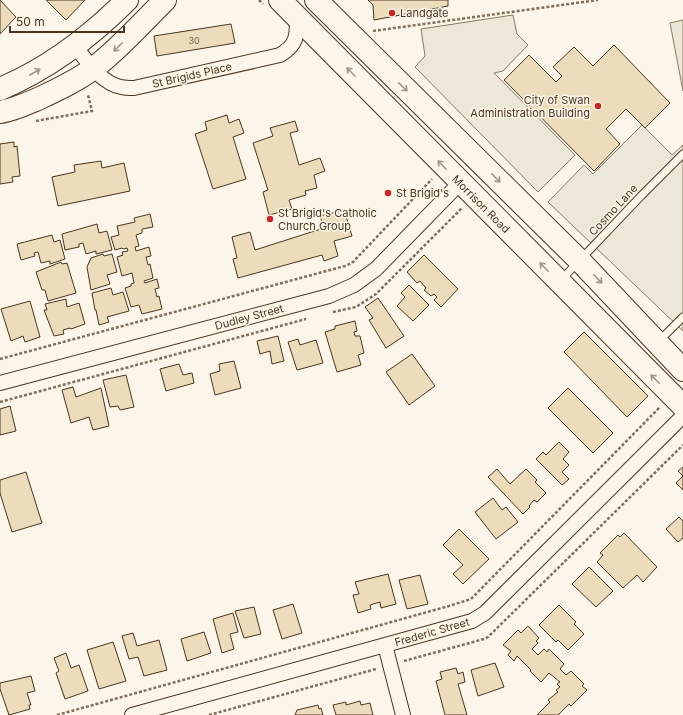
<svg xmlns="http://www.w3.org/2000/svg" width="683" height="715" viewBox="0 0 683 715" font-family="Inter,sans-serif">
<rect width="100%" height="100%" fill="#fbf6e9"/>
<path fill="#ede7d9" stroke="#887966" d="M513,15L517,34L528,45L503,71L494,73L575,155L538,192L415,67L425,56L421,29Z
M683,20V91L670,23Z
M642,125L672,155L683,145V331L548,202L584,165L593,174Z"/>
<path fill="#ecdcbc" stroke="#4a3520" d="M0,0L16,17L0,34Z
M46,0H85L66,20Z
M368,0H448V6L374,20L373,5Z
M231,24L235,43L157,56L154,36Z
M614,45L670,103L645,128L626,109L606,129L620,144L594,171L504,80L529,55L556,82L562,76L553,67L574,47L593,66Z
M227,115L229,123L239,119L244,133L233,137L246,179L213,189L195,134L207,130L205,122Z
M295,121L298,131L290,133L299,165L320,158L325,171L314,175L317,188L305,191L306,195L289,200L292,209L269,215L263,192L268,190L253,143L273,136L270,128Z
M14,142V147L17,146L20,176L12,177L13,182L0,184V144Z
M101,161L102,168L124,163L130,191L58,206L52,177L75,172L74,165Z
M344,210L352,236L334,241L338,256L324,261L322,255L238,278L233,259L237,258L232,237L250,232L255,250L324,228L320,216Z
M150,214L153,227L142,229V233L136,235L139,246L135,247L136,251L149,247L151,256L146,257L148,265L150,264L153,278L144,281L145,283L157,279L159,288L155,289L157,297L159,296L162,309L142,314L139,305L131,307L125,288L131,286V284L134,283L132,273L122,276L117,257L123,255L122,252L128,251L127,248L123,249L122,248L115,250L111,237L119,235L117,226L135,222L134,218Z
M97,224L99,233L107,231L112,250L96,254V251L86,254L83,243L79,244V247L65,250L62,234Z
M52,235L54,242L60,240L65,259L50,264V261L41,263L38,252L34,253L35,256L21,260L17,244Z
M103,254L104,256L112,254L117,272L107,275L110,284L91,290L87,267L91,258Z
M424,255L458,289L441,307L434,300L437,297L434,294L431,296L424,290L426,288L420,281L417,283L407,272Z
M61,262L62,264L67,263L76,293L48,301L45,290H42L36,272Z
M409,285L429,305L413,321L397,306L405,297L401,293Z
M111,288L113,295L123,292L129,311L107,317L109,322L99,325L96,310H95L92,293Z
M378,298L404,336L386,348L369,320L373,318L365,307Z
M66,299L67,307L79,303L85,324L71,329L70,328L63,330L64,334L54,336L44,310H47L45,304Z
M30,301L40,337L25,342L23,336L11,341L1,309Z
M355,321L357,331L354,332L355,336H360L364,353L358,355L361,365L337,372L325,332L335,329V326Z
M584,332L648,396L627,417L564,352Z
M278,336L284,361L272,364L270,351L260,354L257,341Z
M298,339L300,345L316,340L323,363L297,370L288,342Z
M412,354L435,386L409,405L386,372Z
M234,361L241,388L215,395L210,374L220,371L219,364Z
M179,364L183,375L192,373L194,383L166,391L160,369Z
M126,375L134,407L120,410L118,406L110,407L103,380Z
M73,387L76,397L101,388L109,426L93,430L89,417L71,423L62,390Z
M568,388L613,433L593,453L548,408Z
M10,406L16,431L0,435V409Z
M559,442L569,452L563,459L569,465L562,472L569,479L562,485L536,459L543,452L546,455Z
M683,467V490L676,483L683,476L678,471Z
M497,469L510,484L526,469L537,480L535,482L546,493L537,502L534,500L529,506L530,507L523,514L488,477Z
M26,472L42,523L12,532L0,493V480Z
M493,498L502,510L506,507L518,522L496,539L475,512Z
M679,517L683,521V538L678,542L666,529Z
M459,529L489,559L463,584L453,574L463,565L443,545Z
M624,533L657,567L643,582L637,575L623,588L597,562L603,555L600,553L618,535L620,537Z
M589,567L613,591L596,607L572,584Z
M388,574L396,604L381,608L380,602L370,605L371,609L358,613L353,595L359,594L355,582Z
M420,575L428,604L407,609L399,580Z
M293,604L302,633L282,639L273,610Z
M559,605L576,622L574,624L584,634L568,650L558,640L556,642L539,625Z
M254,607L261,634L244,638L235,611Z
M233,613L238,632L230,634L234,649L222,653L213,619Z
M528,626L539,638L536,641L538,643L532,649L538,655L544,649L547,652L549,649L564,664L560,669L566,675L571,671L584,684L582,686L587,690L571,706L569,704L558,715H537L550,702L548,700L558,692L556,690L560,687L557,684L560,682L549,673L541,682L530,671L531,670L517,656L514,661L508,655L511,651L503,645L518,630L521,633Z
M204,632L211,653L187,661L181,639Z
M133,633L137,646L159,640L167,670L144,676L138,657L129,659L122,636Z
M113,642L126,681L99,689L87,650Z
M66,653L71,668L79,665L88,691L65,699L56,673L59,671L54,658Z
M495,663L504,687L478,696L471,670Z
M456,668L458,674L463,672L465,682L458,684L467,715H445L436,681L442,679L440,672Z
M31,676L35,691L27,693L31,705H29L30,709L9,715L0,689V683Z
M360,701L361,705L370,703L373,715H336L333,705L346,702V705Z
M318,705L319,709L321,708L323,715H295L297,710Z"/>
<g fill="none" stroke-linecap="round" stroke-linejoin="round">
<defs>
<path id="lane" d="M561,280L641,196L683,154
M659,341L683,317"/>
<path id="street" d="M75,46C87,61 101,83 121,87C125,88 130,88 134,88L280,55C297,45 297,36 297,18
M0,383L329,296L354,285L376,269L460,183
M385,645L403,715
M132,715L472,621L485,613L683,416"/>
<path id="primary" d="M280,0L683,406
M316,0L580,261L683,370
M0,89C48,69 90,37 127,0
M0,112C14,110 28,103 40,98C59,89 78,80 94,68C120,48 142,23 165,0"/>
</defs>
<use href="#lane" stroke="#4a3520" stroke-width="9"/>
<use href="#street" stroke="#4a3520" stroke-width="16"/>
<use href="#primary" stroke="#4a3520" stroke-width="24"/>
<path stroke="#7f6f5c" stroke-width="2.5" stroke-dasharray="3 2" stroke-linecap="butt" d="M259,0L263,4
M373,31L598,0
M36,121L92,111L88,95L89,94
M333,312L356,307L376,294L462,208
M0,359L345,266L352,263L432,179
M0,402L306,319
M404,661L484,639L488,637L683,445
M57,715L449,606L471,599L660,407
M209,715L376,669"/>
<use href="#lane" stroke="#fbf6e9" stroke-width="7"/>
<use href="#street" stroke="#fbf6e9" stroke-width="14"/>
<use href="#primary" stroke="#fbf6e9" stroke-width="22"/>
</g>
<defs><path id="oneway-shaft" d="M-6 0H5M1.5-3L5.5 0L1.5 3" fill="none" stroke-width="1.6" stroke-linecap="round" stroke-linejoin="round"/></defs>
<g stroke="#a29684">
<use href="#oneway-shaft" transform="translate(118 47) rotate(135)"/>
<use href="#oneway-shaft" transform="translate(35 72) rotate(-30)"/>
<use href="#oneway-shaft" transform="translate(351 72) rotate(-135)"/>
<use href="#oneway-shaft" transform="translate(403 87) rotate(44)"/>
<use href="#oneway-shaft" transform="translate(442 165) rotate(-135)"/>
<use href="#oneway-shaft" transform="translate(496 178) rotate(45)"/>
<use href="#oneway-shaft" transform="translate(544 267) rotate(-135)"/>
<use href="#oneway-shaft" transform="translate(598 279) rotate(46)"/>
<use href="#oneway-shaft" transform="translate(655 379) rotate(-135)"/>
</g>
<g fill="#c62828" stroke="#fbf6e9" stroke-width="1.5">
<circle cx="392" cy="13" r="4"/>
<circle cx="598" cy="106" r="4"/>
<circle cx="388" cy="193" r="4"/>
<circle cx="270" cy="219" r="4"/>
</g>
<g text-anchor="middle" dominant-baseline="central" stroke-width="3" stroke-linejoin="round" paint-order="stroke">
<g font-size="9" fill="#725f47">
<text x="194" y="40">30</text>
</g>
<g font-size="11" fill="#4a3520" stroke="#fbf6e9" text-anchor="start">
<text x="400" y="13">Landgate</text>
<text x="590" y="100" text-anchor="end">City of Swan<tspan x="590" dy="13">Administration Building</tspan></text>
<text x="396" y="193">St Brigid's</text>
<text x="278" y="213">St Brigid's Catholic<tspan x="278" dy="13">Church Group</tspan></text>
</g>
<g font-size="11" fill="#4a3520" stroke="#fbf6e9">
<text transform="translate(192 75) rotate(-13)">St Brigids Place</text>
<text transform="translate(481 204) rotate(45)">Morrison Road</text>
<text transform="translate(613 210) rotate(-47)">Cosmo Lane</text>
<text transform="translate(249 317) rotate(-15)">Dudley Street</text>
<text transform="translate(432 632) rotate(-16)">Frederic Street</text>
</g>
</g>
<path d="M10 26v6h114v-6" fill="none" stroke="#4a3520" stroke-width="2"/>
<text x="16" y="26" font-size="12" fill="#4a3520" stroke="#fbf6e9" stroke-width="3" paint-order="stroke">50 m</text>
</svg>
